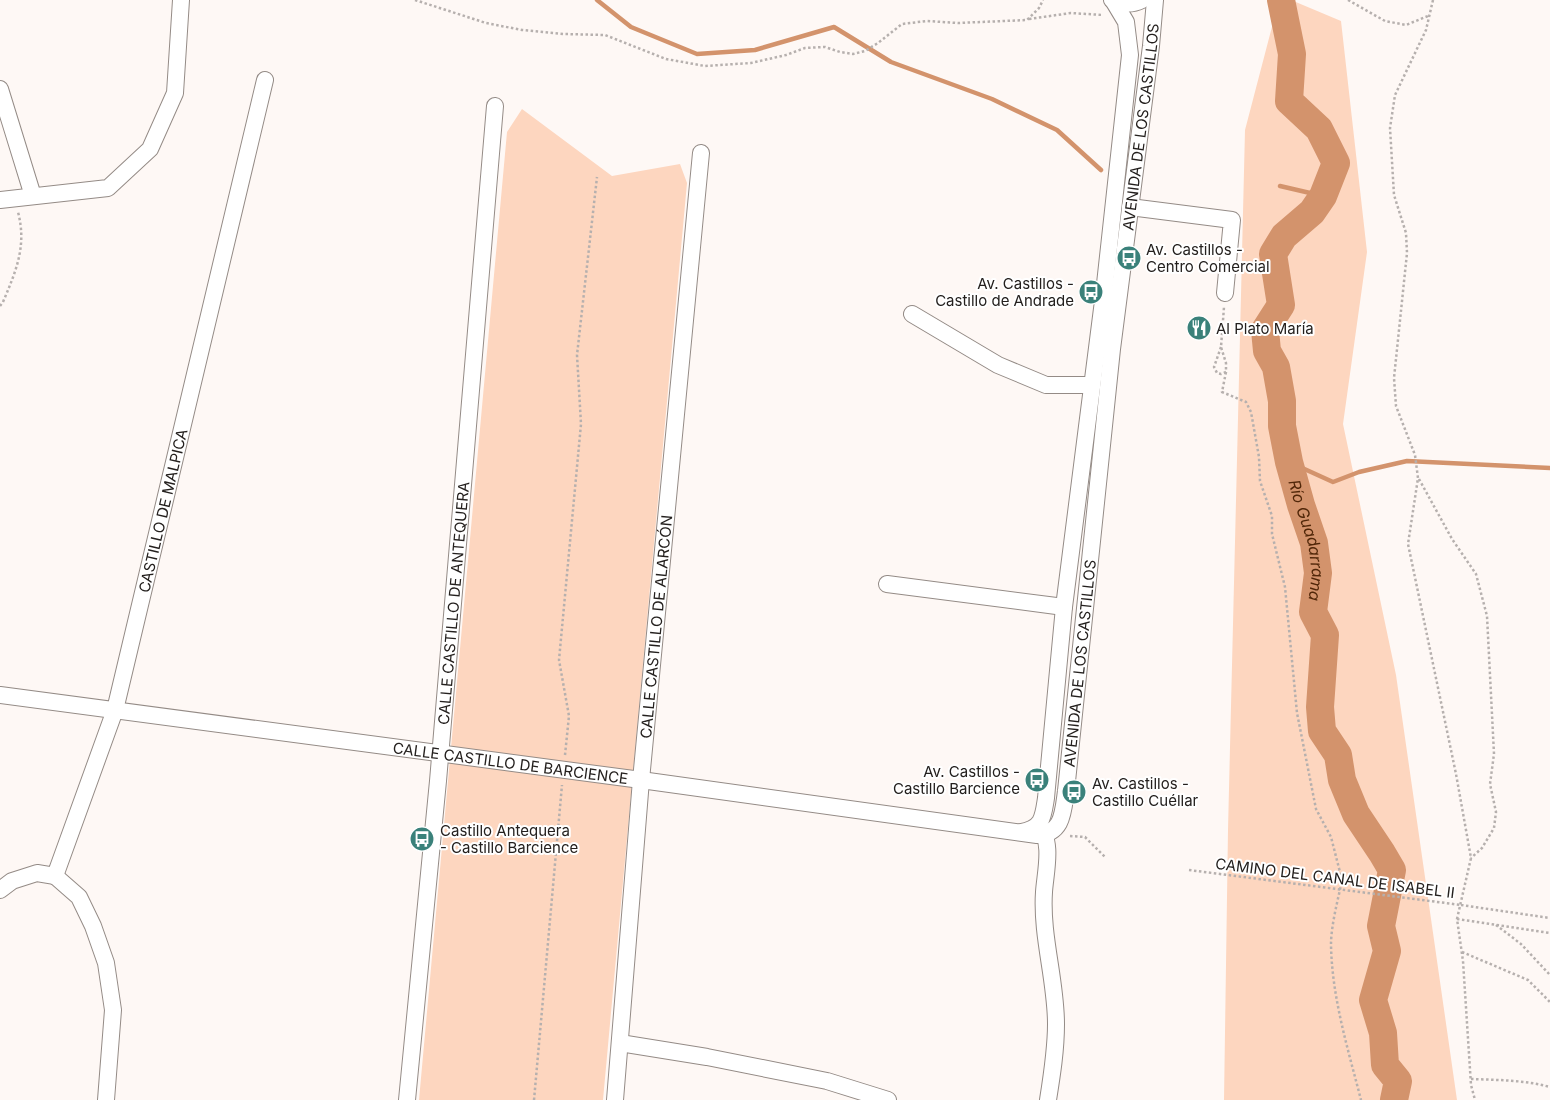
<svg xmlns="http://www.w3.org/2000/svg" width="1550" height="1100" viewBox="0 0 1550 1100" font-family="Inter,sans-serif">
<rect width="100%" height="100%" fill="#fef8f5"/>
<path fill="#fdd6bf" d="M1279,0H1291L1341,21L1367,252L1343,424L1396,675L1457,1100H1224L1228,830L1245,130Z
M522,109L612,176L680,164L687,183L603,1100H419L507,132Z"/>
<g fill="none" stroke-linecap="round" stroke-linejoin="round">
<path stroke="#d3936c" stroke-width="4.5" d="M597,0L631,27L697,54L755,50L834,27L891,62L992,99L1057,130L1101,170
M1280,186L1323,196
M1289,462L1333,482L1359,472L1407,461L1550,468"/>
<path stroke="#d3936c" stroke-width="28" id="s1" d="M1281,0L1292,54L1289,101L1319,129L1336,163L1323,196L1312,212L1284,236L1273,254L1281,305L1265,330L1267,351L1276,367L1282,401V426L1289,462L1301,505L1314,543L1318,573L1313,612L1325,635L1320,707L1322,731L1338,755L1342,780L1356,814L1382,853L1392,870L1381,926L1387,951L1373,1000L1383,1033L1385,1065L1398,1081L1394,1100"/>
</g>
<path fill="#e0d6d1" d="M1191,319L1209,321L1207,334L1190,332Z"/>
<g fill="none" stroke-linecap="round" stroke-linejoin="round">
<defs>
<g id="minor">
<path d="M1112,0C1121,4 1132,5 1142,0"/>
<path d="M0,89L33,196"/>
<path d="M0,200L108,188L150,149L175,93L181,0"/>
<path d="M1130,207L1232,220L1225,293"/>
<path d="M912,314L998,365L1046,385H1092"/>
<path d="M887,584L1064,607"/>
<path id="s2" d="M0,695L641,780L1037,835C1063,834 1063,812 1066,791L1112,349L1151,46L1155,0"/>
<path d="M1038,827C1054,839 1045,874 1044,892C1041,936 1056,980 1056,1024C1056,1050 1052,1075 1048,1100"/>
<path d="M1021,832C1043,828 1043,817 1046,798L1064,607L1104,293L1130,55L1126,22L1114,2"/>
<path d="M55,876L79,897L93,926L106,963L113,1010L106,1100"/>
<path id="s3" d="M0,890L12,881L37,873L55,876L115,710L265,80"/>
<path d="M620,1043L707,1057L827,1081L888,1100"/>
<path id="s4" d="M407,1100L438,781L495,106"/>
<path id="s5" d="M615,1100L641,780L701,153"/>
</g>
</defs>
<use href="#minor" stroke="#948b86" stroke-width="18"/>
<path stroke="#b6b0ae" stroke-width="2.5" stroke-dasharray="2.5 2.5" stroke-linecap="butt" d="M415,0L486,23L522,30L563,34L605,35L666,59L705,66L751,63L786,55L805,48L825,47L840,52L853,54L865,51L878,43L902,24L927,21L958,23L1027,20L1039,8L1043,0
M1348,0L1385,21L1406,25L1428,16
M1433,0L1426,30L1395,95L1390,128L1394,195L1406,233L1407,253L1394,378L1396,406L1415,455L1418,478L1408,544L1456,774L1471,858L1457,919L1463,961L1471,1085L1475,1100
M1029,19L1071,13L1103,15
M0,306L3,302C16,271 27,246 18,212
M1221,347L1214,367L1217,373L1221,374L1226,372V363L1221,347L1224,307
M1226,372L1222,392L1246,402L1251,412L1259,457L1260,481L1272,516V534L1285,587L1297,713L1316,809L1331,837L1342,880C1338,900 1331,925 1331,945C1332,998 1348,1049 1361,1100
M1419,479L1452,539L1476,574L1487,616L1494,754L1490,784L1496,812L1494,828L1482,848L1471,858
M565,755L569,716L559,660L581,424L577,355L597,177
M1070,836L1085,837L1105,857
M1461,905L1550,918
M1457,919L1550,933
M1496,925L1521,944L1550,975
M1462,952L1528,980L1550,1002
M1471,1079C1498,1080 1525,1080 1550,1087
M534,1100L562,785"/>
<use href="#minor" stroke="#fff" stroke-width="16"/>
<path stroke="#b6b0ae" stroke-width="2.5" stroke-dasharray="2.5 2.5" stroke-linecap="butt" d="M1189,870L1461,905"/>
</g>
<defs>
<symbol id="bus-disc" viewBox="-11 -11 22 22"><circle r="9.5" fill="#3a817a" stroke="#fff"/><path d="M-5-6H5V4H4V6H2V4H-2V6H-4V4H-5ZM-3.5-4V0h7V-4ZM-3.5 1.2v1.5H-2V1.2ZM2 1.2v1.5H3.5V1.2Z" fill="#fff"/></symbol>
<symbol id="restaurant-disc" viewBox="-11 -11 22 22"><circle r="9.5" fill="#3a817a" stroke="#fff"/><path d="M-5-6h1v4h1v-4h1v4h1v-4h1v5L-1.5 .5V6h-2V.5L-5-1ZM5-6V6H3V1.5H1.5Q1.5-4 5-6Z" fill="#fff"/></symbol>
</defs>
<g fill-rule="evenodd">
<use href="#bus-disc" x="1115" y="244" width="28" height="28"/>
<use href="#bus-disc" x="1077" y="278" width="28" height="28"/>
<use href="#restaurant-disc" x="1185" y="314" width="28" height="28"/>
<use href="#bus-disc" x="1023" y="766" width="28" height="28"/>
<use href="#bus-disc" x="1060" y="778" width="28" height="28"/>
<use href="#bus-disc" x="408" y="825" width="28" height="28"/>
</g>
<g text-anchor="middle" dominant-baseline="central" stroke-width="4" stroke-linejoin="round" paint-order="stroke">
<g font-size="15" fill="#24201e" stroke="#fff">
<text stroke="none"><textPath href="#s2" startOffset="1774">AVENIDA DE LOS CASTILLOS</textPath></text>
<text stroke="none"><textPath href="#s3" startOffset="441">CASTILLO DE MALPICA</textPath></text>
<text stroke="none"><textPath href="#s4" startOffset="499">CALLE CASTILLO DE ANTEQUERA</textPath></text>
<text stroke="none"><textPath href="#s5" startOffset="475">CALLE CASTILLO DE ALARCÓN</textPath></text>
<text stroke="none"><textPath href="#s2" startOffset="1234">AVENIDA DE LOS CASTILLOS</textPath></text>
<text stroke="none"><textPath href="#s2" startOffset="515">CALLE CASTILLO DE BARCIENCE</textPath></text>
<text transform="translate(1335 878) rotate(7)">CAMINO DEL CANAL DE ISABEL II</text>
</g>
<g font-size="15" fill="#24201e" stroke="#fff" text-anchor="start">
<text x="1146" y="249">Av. Castillos -<tspan x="1146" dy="17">Centro Comercial</tspan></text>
<text x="1074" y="283" text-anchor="end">Av. Castillos -<tspan x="1074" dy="17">Castillo de Andrade</tspan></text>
<text x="1216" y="328">Al Plato María</text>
<text x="1020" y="771" text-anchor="end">Av. Castillos -<tspan x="1020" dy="17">Castillo Barcience</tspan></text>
<text x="1092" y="783">Av. Castillos -<tspan x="1092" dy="17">Castillo Cuéllar</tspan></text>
<text x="440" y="830">Castillo Antequera<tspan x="440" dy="17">- Castillo Barcience</tspan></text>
</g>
<g font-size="16" font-style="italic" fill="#512709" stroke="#fff">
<text stroke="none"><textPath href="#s1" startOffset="592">Río Guadarrama</textPath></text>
</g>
</g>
</svg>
